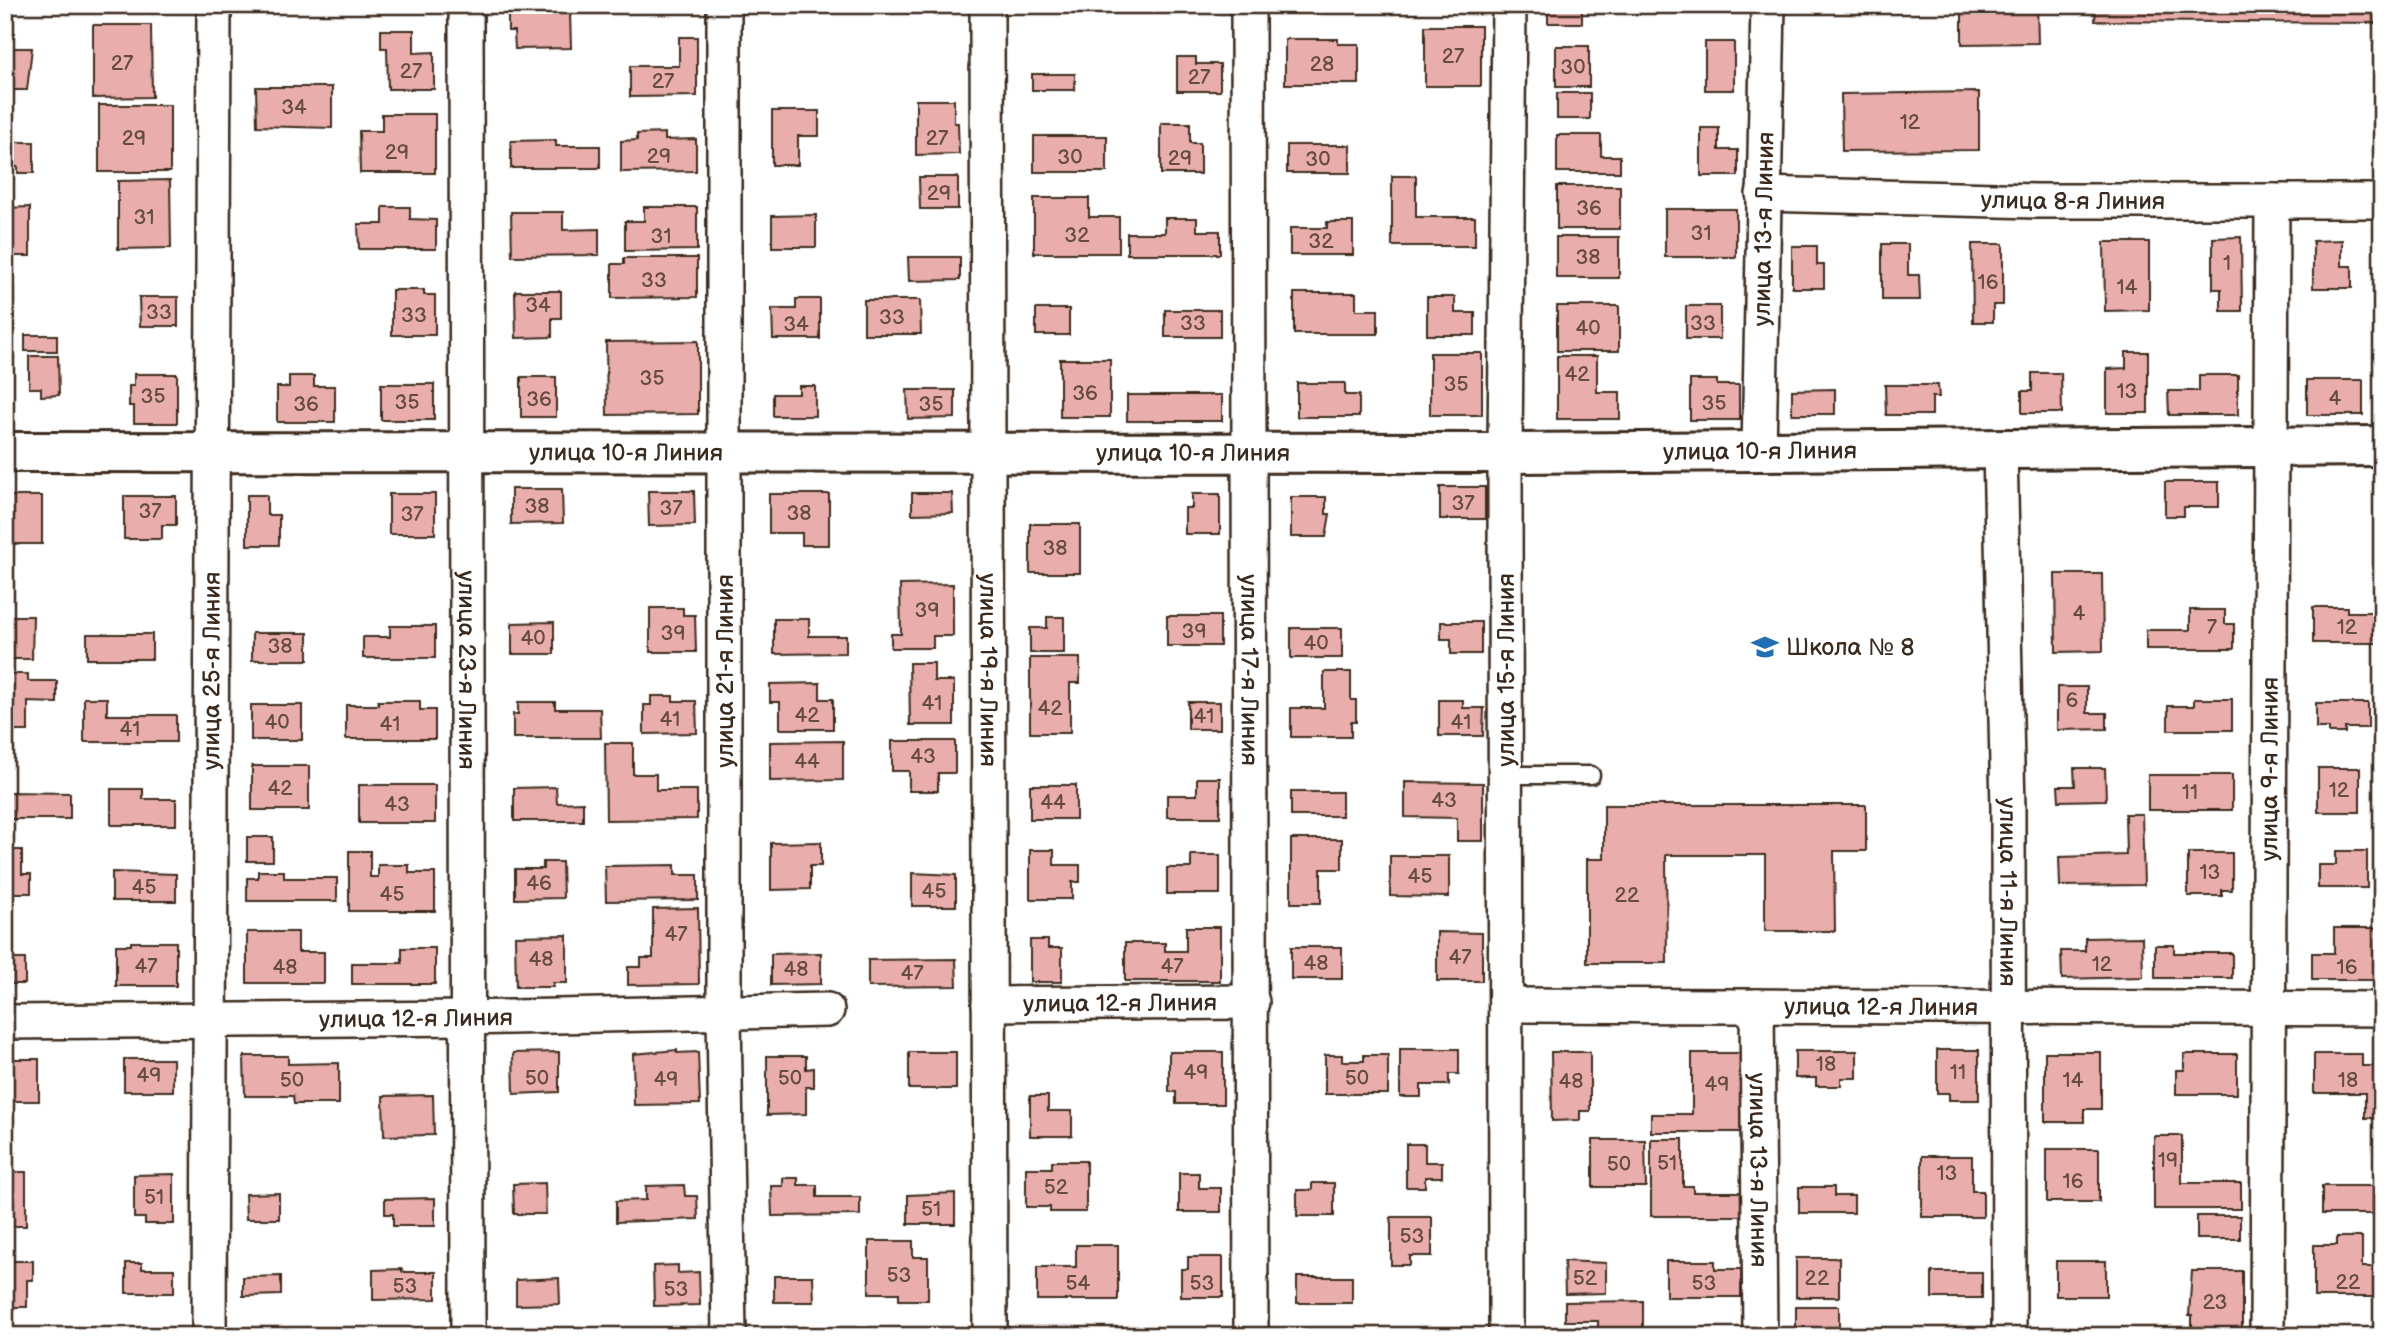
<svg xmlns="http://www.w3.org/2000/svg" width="2387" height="1341" viewBox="0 0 2387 1341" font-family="'Balsamiq Sans',sans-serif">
<rect width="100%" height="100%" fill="#fff"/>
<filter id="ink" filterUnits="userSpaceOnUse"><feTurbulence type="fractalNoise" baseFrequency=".0143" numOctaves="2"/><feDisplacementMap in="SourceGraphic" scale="14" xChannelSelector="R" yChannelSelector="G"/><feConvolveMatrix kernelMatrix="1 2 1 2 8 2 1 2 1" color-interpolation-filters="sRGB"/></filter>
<g filter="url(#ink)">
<path fill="#e9aeab" stroke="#3b2a1e" stroke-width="2" d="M1548,5H1582V23H1548Z
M1962,5H2037L2038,43L1962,44Z
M2096,5H2382V23L2095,21Z
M508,12H570L571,48L515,49L514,31H508Z
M93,25H151L152,97L93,98Z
M1425,26H1481V86H1425Z
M381,30H414V53L434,52V89H388L387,48H381Z
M679,37H697V96L630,97V66H679Z
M1285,39H1338V44H1359V84H1285Z
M1705,42H1734V90H1705Z
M1556,46H1589V87H1556Z
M5,48H32L27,90H5Z
M1177,57H1196V64H1220V91H1177Z
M1032,74H1075V90H1032Z
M256,87H332V128L257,126Z
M1979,92V150L1842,151L1841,94Z
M1557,93H1590V119H1557Z
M916,100H954V123H958L959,154L916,155Z
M99,105H170V172H99Z
M772,111H819V136H798V165H772Z
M382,114H435V173H360L359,131H382Z
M1161,123H1190V143H1200V174H1161Z
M1701,128H1719V150H1738V176H1701Z
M665,133V140L696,139V171L621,172V141L637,140V134Z
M1557,135H1601V156H1620V172H1557Z
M1034,136H1107V172H1034Z
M556,140V146H600V168H511V141Z
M5,142H34V173H18V167H5Z
M1287,145H1350V173H1287Z
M1392,176H1416V217H1475V246H1392Z
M919,177H958V209H920Z
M170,180L171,248L118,249V181Z
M1557,186H1620V229H1557Z
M1034,198H1089V217H1119V253H1034Z
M30,207V256H5V208Z
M383,207H410V219L436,220V249H359L358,224H383Z
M644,207H697V250L625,251V221H644Z
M1665,209H1736V257H1665Z
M511,212H563V230L599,229V255L512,256Z
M816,215V247H772V216Z
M1165,218H1197V231H1220V254H1127V233H1165Z
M1327,222H1353V255H1290V228H1327Z
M1556,237H1619V278H1556Z
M2241,237L2242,311H2221V289H2213V238Z
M2342,240V266H2352V288H2313V241Z
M2104,242H2149V310L2105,311Z
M1882,244H1908V275H1919L1920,300H1882Z
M1972,244H2003V305H1993V322H1973Z
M1792,246H1817V265H1824V288H1792Z
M908,257H960V280L909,281Z
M624,258H697V297L612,298V264H624Z
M392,290H424V295H435V335H392Z
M515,291H561V318H552V337L516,338Z
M1294,293H1356V310H1378V334H1294Z
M139,297H178V326H140Z
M1427,297H1455V313H1475V335H1427Z
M796,299H820V339H773L772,309H796Z
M864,300H920L921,334H864Z
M1557,306H1619V351H1557Z
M1686,306H1720V339H1686Z
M1036,309H1069V335H1036Z
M1165,310H1220V337H1165Z
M25,335H57V351H25Z
M698,341V414L607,415L606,342Z
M2126,352H2148V413H2107V369L2126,368Z
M1430,353H1482V415H1430Z
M29,356H58L59,395L41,396V388H29Z
M1557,356H1597V392H1620V419H1557Z
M1060,359H1110V417H1060Z
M2032,373H2061L2062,413H2022V391H2032Z
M134,374H177V423H134V406H129V386H134Z
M2199,375H2238V415H2169L2168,391H2199Z
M289,376H314V386H335V422H277V387H289Z
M521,377H556V417H521Z
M1690,380H1717V385H1739V420H1690Z
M2307,380H2363V415H2307Z
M1297,383H1345V395H1359V417H1297Z
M381,384H434V420H381Z
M1885,385H1938L1939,397H1932V415H1886Z
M799,386H815V416H773V394H799Z
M1835,389V414H1792V390Z
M907,390H955V418L908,419Z
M1127,395H1222V421H1127Z
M2165,482H2219V507H2184V516H2165Z
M1440,487H1485V519H1440Z
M511,489H562L563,523L511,524Z
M648,491H694L695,525L649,526Z
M912,493H952L953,513L912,514Z
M389,494H435V534H389Z
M769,494H829V545H802V533H769Z
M1192,494H1220V534H1185V508H1192Z
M247,495H267V515H279V545H247Z
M5,496H42V544H5Z
M124,496H176V525H162V539H124Z
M1291,497H1326V514H1330L1326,537H1291Z
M1030,524H1080V573H1030Z
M2055,574H2102L2103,651L2056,652Z
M953,584V636H933V648H891V634H901L900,585Z
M2313,607H2347V612H2382V643H2313Z
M650,608H683V615H695L696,652H650Z
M2190,610H2225V624H2234V649H2146V630H2190Z
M5,616H33L32,659H5Z
M1167,616H1220V646H1167Z
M1047,617H1064V653H1030V628H1047Z
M774,619H809V636H846V653L774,654Z
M554,622V654H512V623Z
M1441,622H1481V654H1451V639H1441Z
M390,626H435V658H363V637H390Z
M1291,628H1342V658H1291Z
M252,633H308V660H252Z
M87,634H152V659H87Z
M1030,658H1080V683H1070V733H1030Z
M909,663H934V681H954V725H910Z
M1324,672H1351V700H1356V722H1351V737H1291V708H1324Z
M5,674H28V681H57V703L28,702V731H5Z
M820,683V699H833V729H780V702H770V684Z
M2057,687H2087V713H2107V729L2057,730Z
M651,696H673V701H696L697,733L644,734V705H651Z
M84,698H107V715H176V742H84Z
M2194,699H2232V730H2168V706H2194Z
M1439,700H1463V708H1484L1483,736H1439Z
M378,701H420V710H435V739H346V705H378Z
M518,702H555V709H600L601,738H513V714H518Z
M1188,702H1220V729H1188Z
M2316,703H2368V728H2345V733H2329V728H2316Z
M251,705H302V740H251Z
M843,741V780L770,781V742Z
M892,741H955V773H938V791H909V771H892Z
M605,743H633V774H656V790H697V819L606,820Z
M252,766H309V810H252Z
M2074,768H2105L2106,800L2059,801L2058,786H2075Z
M2318,768H2360V812H2318Z
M2148,775H2232V810H2148Z
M1197,778H1220V817H1167V795H1197Z
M1405,782L1483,783V841H1457V818L1405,817Z
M359,785H435V823H359Z
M1030,785H1076V819H1030Z
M556,787L557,803L583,802V821H514V788Z
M111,789H143V799H176V825H111Z
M5,792L70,793V819H5Z
M1291,792H1342V816H1291Z
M1604,805H1866V851H1834L1835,931H1765V855H1666L1667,963H1587V859H1604Z
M2125,814H2142L2144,885L2060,886L2059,857L2126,855Z
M247,837H273V861H247Z
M1291,839H1342V869H1321V903H1291Z
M821,842V866H810V889L771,890V843Z
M5,850H22V874H31V893H5Z
M1030,850H1054V865H1080V882H1072V899H1030Z
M349,851H370V877H378V865H409V873H435V911H349Z
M2336,851H2367V888H2318V865H2336Z
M2188,853H2232V890H2222V896H2188Z
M1191,855H1220V894H1167V868H1191Z
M1390,856H1449V897L1390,896Z
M543,862H562L563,898L515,899V869H543Z
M675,865V875H698V900L606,901L605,866Z
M258,871H284V878H337V901H247V878H258Z
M112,872L176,874V901H112Z
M912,873L956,875V906H912Z
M698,908L699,984L628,985V967H641V958H653V909Z
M1186,927H1220V981H1125V943H1165V951H1186Z
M2334,928H2382V980H2312V953H2334Z
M247,932H298V952H324V983H247Z
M1437,932L1482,933V981H1437Z
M567,935V983H553V987H516L515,936Z
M2142,937L2143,977L2062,979L2061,951H2085V938Z
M1030,940H1048V948H1062V982H1030Z
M131,942H176V986H116V945H131Z
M2155,945H2174V953H2232V978H2155Z
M1291,947H1342V979H1291Z
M402,948H435V984H352V963H402Z
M821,953V984L771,985V954Z
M5,959H25V984H5Z
M956,959L957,986L868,987V960Z
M1400,1049H1459V1074H1449V1085H1421V1097H1400Z
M677,1050V1053L698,1052L700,1104L634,1105L633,1054Z
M1937,1050H1979V1100H1949V1093H1937Z
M1795,1051H1857V1078H1841V1086H1816V1078H1795Z
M559,1052V1092L514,1094L513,1053Z
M909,1052H956V1089H909Z
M1169,1052H1223V1104H1176V1092H1169Z
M1551,1052H1590V1111H1580V1120L1552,1121Z
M2045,1052H2101V1109H2084V1122H2045Z
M1692,1053H1743V1132H1651V1114H1692Z
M2184,1054H2237V1094H2176V1070H2184Z
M2314,1054H2362V1066H2382V1118H2365V1093H2314Z
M1325,1055H1342V1061H1364V1055H1388V1094H1325Z
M244,1056H288V1064L339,1063V1104H294L293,1096H245Z
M767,1056H806V1069L814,1068V1087H806V1114L767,1115Z
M5,1059H39V1101H5Z
M124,1059H173V1091H124Z
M433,1095L434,1135L384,1136L383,1096Z
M1030,1096H1048V1111H1072V1136H1030Z
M2154,1136H2182V1183H2241V1209H2154Z
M1651,1139H1683V1186H1693V1192H1742V1216H1651Z
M1593,1140H1645L1646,1187H1593Z
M1406,1144H1425V1162H1442V1177H1425V1187H1406Z
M2047,1149H2099V1202H2047Z
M1922,1156H1972V1191H1983V1217H1922Z
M1052,1161H1086V1212H1050V1207H1026V1168H1052Z
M12,1172H26V1226H5V1195H12Z
M1179,1173H1199V1188H1221V1212H1179Z
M174,1174V1224H145V1218H134V1175Z
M783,1178H798V1185H817V1197H860V1215L772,1216L771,1186H783Z
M545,1183L546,1214H514L513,1184Z
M1312,1183H1334V1216H1297V1190H1312Z
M684,1185L685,1196H697L698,1219L616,1222V1201L646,1200V1186Z
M2322,1186H2373V1214H2322Z
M1799,1187H1834V1196H1854V1213H1799Z
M279,1193V1219H246L245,1194Z
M955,1193V1224H908V1195Z
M435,1198V1226H393V1214H385V1199Z
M2197,1216H2240V1239H2197Z
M1391,1217H1432V1256H1410V1265H1391Z
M2337,1237H2362V1267H2382V1297H2314V1245H2337Z
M869,1241H913V1257H928V1300H899V1293H869Z
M1076,1245H1118V1300H1037V1267H1076Z
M1188,1257H1223V1297H1181V1269H1188Z
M1796,1258H1839V1297H1796Z
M5,1261H33V1280H27V1307H5Z
M1564,1261L1606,1263V1293L1565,1294Z
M1666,1261H1715V1269H1741V1297H1666Z
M2056,1261H2106V1296H2056Z
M126,1263H142V1269H174V1293H126Z
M678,1265V1273L699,1272L700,1305L654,1306L653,1266Z
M402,1269V1272H436V1299L373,1300V1270Z
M2192,1271H2242V1330H2192V1315H2189Z
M1932,1272H1982V1298H1932Z
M281,1276V1295L243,1296V1277Z
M774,1276H813L814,1302H774Z
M1297,1277H1352V1303H1297Z
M559,1278L560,1304L516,1305V1280Z
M1643,1301V1336H1598V1321H1565V1302Z
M1796,1306H1839V1334L1796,1336Z"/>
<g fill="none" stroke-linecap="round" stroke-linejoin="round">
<defs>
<path id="lane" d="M1506,775H1591"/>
<g id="street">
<path id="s1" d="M466,5L468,1336"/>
<path d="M724,5V1014L729,1336"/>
<path id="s2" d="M987,5L990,1336"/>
<path id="s3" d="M1248,5L1251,1336"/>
<path id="s4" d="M1763,194L2036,201H2382"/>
<path id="s5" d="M2000,449L2008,809L2009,1336"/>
<path id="s6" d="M1759,451L1768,5"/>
<path id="s7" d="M989,1004L1252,1002"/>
<path id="s8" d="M1507,1005L2382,1009"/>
<path id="s9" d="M1757,1006L1760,1336"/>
<path id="s10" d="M5,1022L467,1018L827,1010"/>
<path id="s11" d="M209,1336L214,5"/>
<path d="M1506,1336L1505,453L1509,5"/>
<path id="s12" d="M2267,1336L2272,201"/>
</g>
<g id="secondary">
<path id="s13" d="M5,452L1505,453L2382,446"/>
</g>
</defs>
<use href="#lane" stroke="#3b2a1e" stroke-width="21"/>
<use href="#street" stroke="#3b2a1e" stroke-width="38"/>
<use href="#secondary" stroke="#3b2a1e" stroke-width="44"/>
<use href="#lane" stroke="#fff" stroke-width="16"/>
<use href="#street" stroke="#fff" stroke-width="33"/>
<use href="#secondary" stroke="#fff" stroke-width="38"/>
</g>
</g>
<defs>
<symbol id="school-bare" viewBox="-9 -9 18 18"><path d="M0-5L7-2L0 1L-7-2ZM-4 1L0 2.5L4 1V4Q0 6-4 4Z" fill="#1f6fb2" stroke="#fff" stroke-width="2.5" paint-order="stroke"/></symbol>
</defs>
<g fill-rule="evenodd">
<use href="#school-bare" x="1746" y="628" width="38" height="38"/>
</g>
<g text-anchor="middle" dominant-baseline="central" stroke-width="5" stroke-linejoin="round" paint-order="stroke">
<g font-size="21" fill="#664b41">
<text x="1453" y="56">27</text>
<text x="122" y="63">27</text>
<text x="1322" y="64">28</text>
<text x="1573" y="67">30</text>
<text x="411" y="71">27</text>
<text x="1199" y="77">27</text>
<text x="663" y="81">27</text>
<text x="294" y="107">34</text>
<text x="1910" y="122">12</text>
<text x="134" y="138">29</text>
<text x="937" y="138">27</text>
<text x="397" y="152">29</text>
<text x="659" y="156">29</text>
<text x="1070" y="157">30</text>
<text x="1180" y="158">29</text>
<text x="1318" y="159">30</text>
<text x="939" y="193">29</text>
<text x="1589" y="208">36</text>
<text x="144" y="217">31</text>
<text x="1701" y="233">31</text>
<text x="1077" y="235">32</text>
<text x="661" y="236">31</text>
<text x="1321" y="241">32</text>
<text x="1588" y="257">38</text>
<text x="2227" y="263">1</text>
<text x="654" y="280">33</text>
<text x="1988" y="282">16</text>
<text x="2127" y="287">14</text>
<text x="538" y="305">34</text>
<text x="159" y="312">33</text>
<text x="414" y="315">33</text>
<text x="892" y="317">33</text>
<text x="1193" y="323">33</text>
<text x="1703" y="323">33</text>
<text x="796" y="324">34</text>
<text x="1588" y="328">40</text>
<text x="1577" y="374">42</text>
<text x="652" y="378">35</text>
<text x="1456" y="384">35</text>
<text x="2127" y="391">13</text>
<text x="1085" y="393">36</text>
<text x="153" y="396">35</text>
<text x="2335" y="398">4</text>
<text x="539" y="399">36</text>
<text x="407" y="402">35</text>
<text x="1714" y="403">35</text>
<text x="306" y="404">36</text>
<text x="931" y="404">35</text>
<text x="1463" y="503">37</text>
<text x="537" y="506">38</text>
<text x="671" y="508">37</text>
<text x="150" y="511">37</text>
<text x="799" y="513">38</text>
<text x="412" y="514">37</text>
<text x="1055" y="548">38</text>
<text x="927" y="610">39</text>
<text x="2079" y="613">4</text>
<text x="2212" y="627">7</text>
<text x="2347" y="627">12</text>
<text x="1194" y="631">39</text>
<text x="673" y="633">39</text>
<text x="533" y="638">40</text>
<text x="1316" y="643">40</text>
<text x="280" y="646">38</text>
<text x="2072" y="700">6</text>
<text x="932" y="703">41</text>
<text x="1050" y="708">42</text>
<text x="807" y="715">42</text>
<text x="1204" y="716">41</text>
<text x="670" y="719">41</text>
<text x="277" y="722">40</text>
<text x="1461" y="722">41</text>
<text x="390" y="724">41</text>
<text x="130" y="729">41</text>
<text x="923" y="756">43</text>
<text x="807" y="761">44</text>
<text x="280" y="788">42</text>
<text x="2339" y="790">12</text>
<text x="2190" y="792">11</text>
<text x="1444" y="800">43</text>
<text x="1053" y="802">44</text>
<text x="397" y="804">43</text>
<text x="2210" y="872">13</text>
<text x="1420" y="876">45</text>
<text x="539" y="883">46</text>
<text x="144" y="887">45</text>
<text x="934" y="891">45</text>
<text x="392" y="894">45</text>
<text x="1627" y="895">22</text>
<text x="676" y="934">47</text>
<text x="1460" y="957">47</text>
<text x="541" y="959">48</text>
<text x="1316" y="963">48</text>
<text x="2102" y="964">12</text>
<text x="146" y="966">47</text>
<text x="1172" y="966">47</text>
<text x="285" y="967">48</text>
<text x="2347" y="967">16</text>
<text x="796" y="969">48</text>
<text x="912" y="973">47</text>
<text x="1826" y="1064">18</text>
<text x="1196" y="1072">49</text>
<text x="1958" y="1072">11</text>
<text x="149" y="1075">49</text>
<text x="537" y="1078">50</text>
<text x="790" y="1078">50</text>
<text x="1357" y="1078">50</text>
<text x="666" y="1079">49</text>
<text x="292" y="1080">50</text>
<text x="2073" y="1080">14</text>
<text x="2348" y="1080">18</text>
<text x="1571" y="1081">48</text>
<text x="1717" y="1084">49</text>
<text x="2168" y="1160">19</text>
<text x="1667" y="1163">51</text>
<text x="1619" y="1164">50</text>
<text x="1947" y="1173">13</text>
<text x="2073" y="1181">16</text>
<text x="1056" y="1187">52</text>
<text x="154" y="1197">51</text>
<text x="931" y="1209">51</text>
<text x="1412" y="1236">53</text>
<text x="899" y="1275">53</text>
<text x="1585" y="1278">52</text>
<text x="1817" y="1278">22</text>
<text x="2348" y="1282">22</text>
<text x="1078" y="1283">54</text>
<text x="1202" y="1283">53</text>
<text x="1704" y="1283">53</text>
<text x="405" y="1286">53</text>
<text x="676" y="1289">53</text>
<text x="2215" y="1302">23</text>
</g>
<g font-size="24" fill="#3b2a1e" stroke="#fff">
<text stroke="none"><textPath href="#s4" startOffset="310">улица 8-я Линия</textPath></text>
<text stroke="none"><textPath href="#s6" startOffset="222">улица 13-я Линия</textPath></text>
<text stroke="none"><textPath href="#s13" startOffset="1755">улица 10-я Линия</textPath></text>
<text stroke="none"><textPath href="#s13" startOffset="621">улица 10-я Линия</textPath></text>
<text stroke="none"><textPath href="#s13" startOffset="1188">улица 10-я Линия</textPath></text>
<text stroke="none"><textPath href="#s11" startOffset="665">улица 25-я Линия</textPath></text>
<text transform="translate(1506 670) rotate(-90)">улица 15-я Линия</text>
<text stroke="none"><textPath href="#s1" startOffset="665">улица 23-я Линия</textPath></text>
<text transform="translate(725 671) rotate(-90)">улица 21-я Линия</text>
<text stroke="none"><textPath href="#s2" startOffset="665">улица 19-я Линия</textPath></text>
<text stroke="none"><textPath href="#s3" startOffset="665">улица 17-я Линия</textPath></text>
<text stroke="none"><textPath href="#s12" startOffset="567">улица 9-я Линия</textPath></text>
<text stroke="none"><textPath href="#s5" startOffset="443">улица 11-я Линия</textPath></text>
<text stroke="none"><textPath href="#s7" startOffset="131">улица 12-я Линия</textPath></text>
<text stroke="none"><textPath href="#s8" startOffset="374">улица 12-я Линия</textPath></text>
<text stroke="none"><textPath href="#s10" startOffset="411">улица 12-я Линия</textPath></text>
<text stroke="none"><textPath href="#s9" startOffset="164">улица 13-я Линия</textPath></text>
</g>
<g font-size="24" fill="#3b2a1e" stroke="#fff" text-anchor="start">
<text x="1786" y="647">Школа № 8</text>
</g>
</g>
<rect width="2387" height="1341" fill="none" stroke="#fff" stroke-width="28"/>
<rect x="14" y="14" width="2359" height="1313" fill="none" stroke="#3b2a1e" stroke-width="2.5" filter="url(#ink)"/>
</svg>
